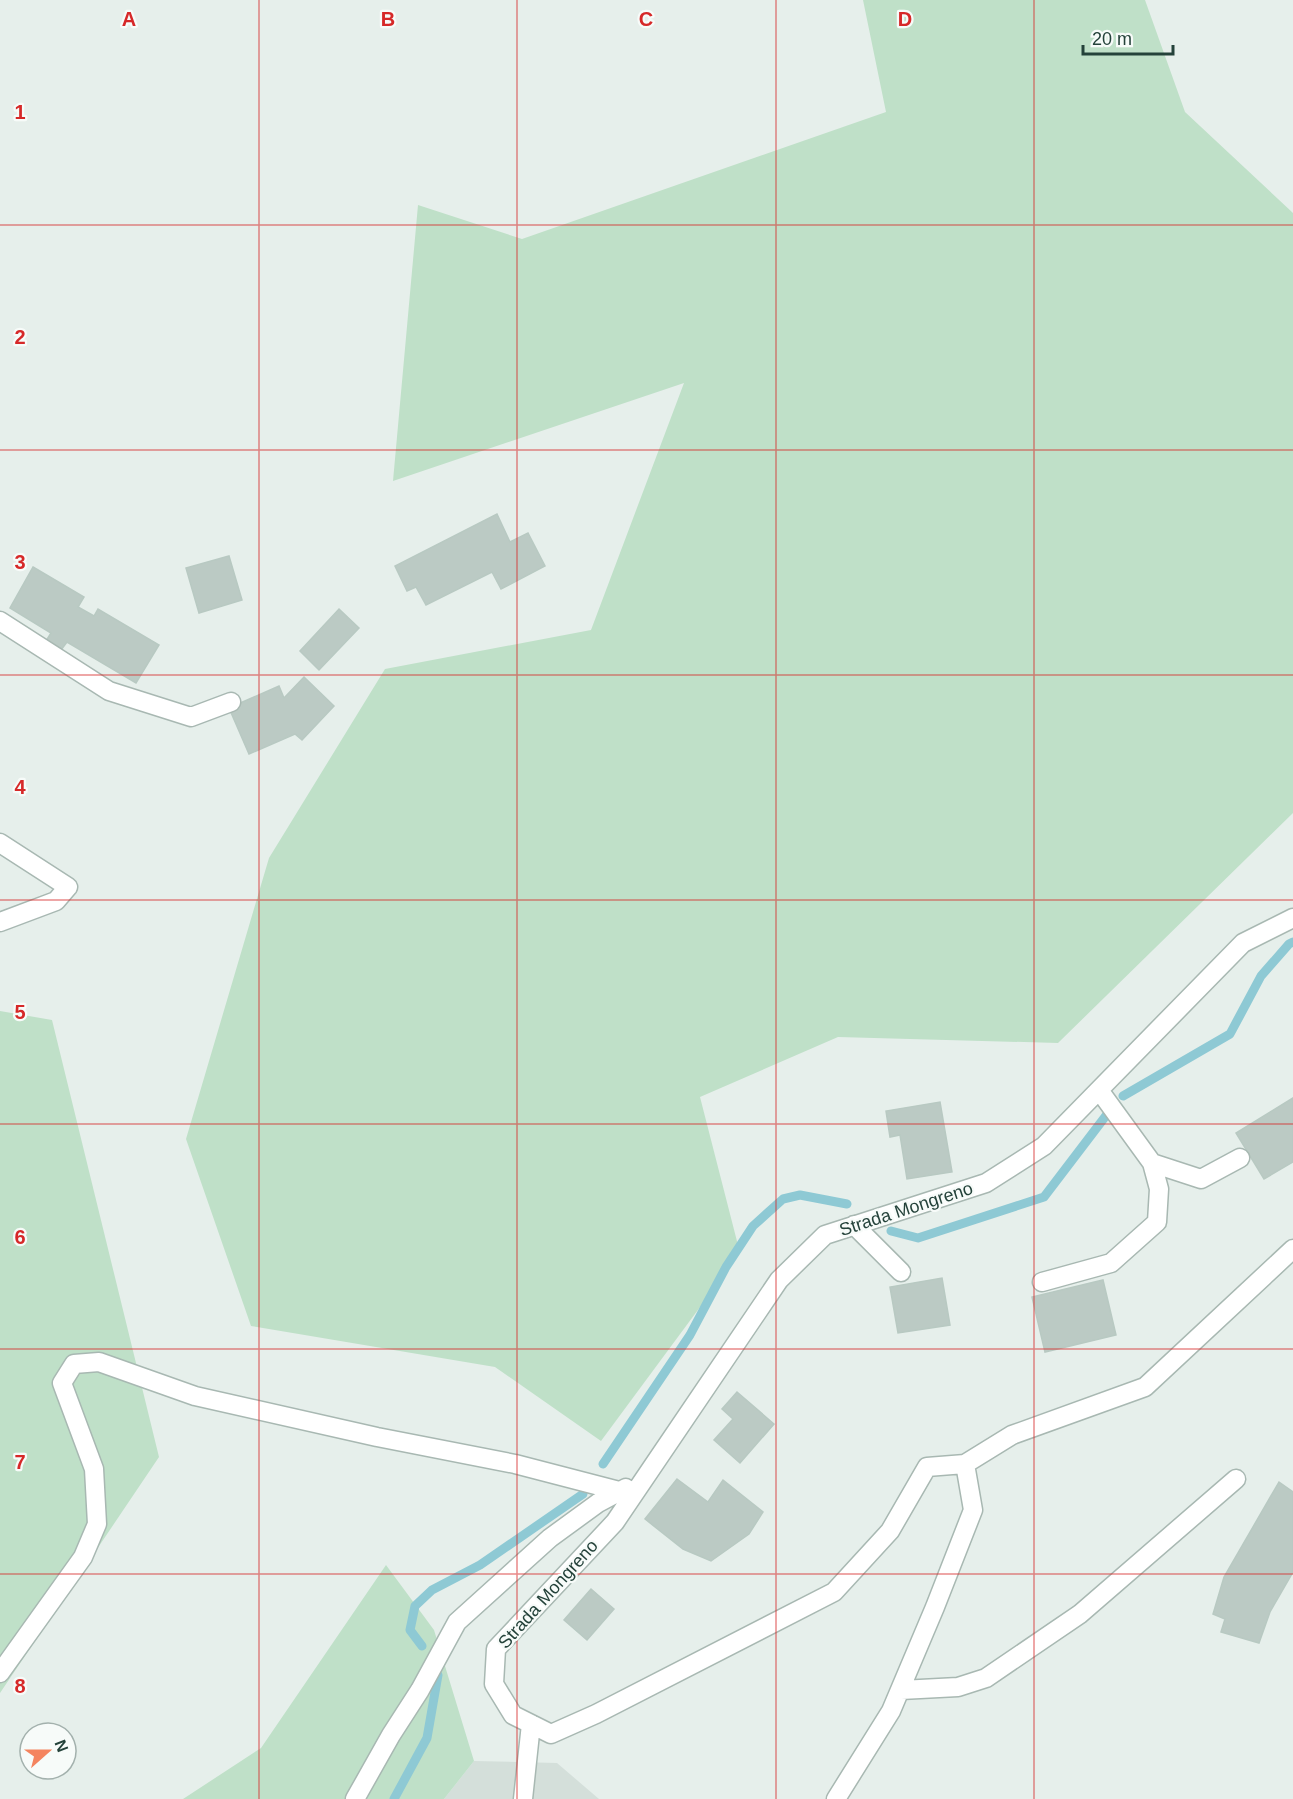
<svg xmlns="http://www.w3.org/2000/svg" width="1293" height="1799" viewBox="0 0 1293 1799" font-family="Arial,sans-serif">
<rect width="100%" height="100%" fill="#e6efeb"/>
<path fill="#d4dfda" d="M474,1761L557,1763L599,1799H444Z"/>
<path fill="#bfe0c8" d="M863,0H1145L1185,112L1293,213V813L1058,1043L838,1037L700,1097L740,1253L601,1441L495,1367L251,1326L186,1139L269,858L385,669L591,630L684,383L393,481L418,205L522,239L886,112Z
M0,1011L52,1020L159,1457L0,1693Z
M386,1565L434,1630L474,1761L444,1799H183L261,1748Z"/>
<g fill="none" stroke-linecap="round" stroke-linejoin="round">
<path stroke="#8ec9d4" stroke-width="9" d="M1123,1096L1230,1034L1261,976L1289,944L1293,942
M891,1231L918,1238L1044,1197L1108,1113
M603,1464L690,1335L726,1267L753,1226L783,1199L800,1195L847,1204
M422,1646L410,1630L415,1606L432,1590L480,1565L583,1494
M394,1799L427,1738L438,1675"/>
</g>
<path fill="#bbcac4" stroke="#b8c9c2" stroke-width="1.5" d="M497,514L510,542L528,533L545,566L501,589L492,572L426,605L416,587L407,591L395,566Z
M229,556L242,600L199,613L186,568Z
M33,567L84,597L78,607L94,616L98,609L159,645L136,683L67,642L61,650L46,641L51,633L10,608Z
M339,609L359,628L319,670L300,651Z
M304,677L334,706L302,740L295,734L249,754L229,708L279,686L284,698Z
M1293,1098V1162L1264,1179L1236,1133Z
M940,1102L952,1172L907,1179L900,1135L890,1137L886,1111Z
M942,1278L950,1325L898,1333L890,1287Z
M1103,1280L1116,1335L1045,1352L1032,1297Z
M737,1392L774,1424L740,1463L714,1440L733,1419L722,1409Z
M677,1479L708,1502L723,1480L763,1512L749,1534L711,1561L683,1549L645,1519Z
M1279,1482L1293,1492V1572L1270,1612L1259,1643L1221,1632L1225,1619L1213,1614L1224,1577Z
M591,1589L614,1609L587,1640L564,1620Z"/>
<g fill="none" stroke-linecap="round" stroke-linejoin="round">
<defs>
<path id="minor" d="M0,621L109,691L191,717L231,702
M0,843L68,887L56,901L0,922
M1152,1163L1201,1179L1240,1158
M854,1225L901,1272
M1042,1282L1111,1263L1157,1222L1159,1189L1152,1163L1099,1090
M965,1464L1012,1435L1145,1387L1293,1249
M0,1673L83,1557L97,1524L94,1469L62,1383L74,1364L99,1362L195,1396L377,1437L515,1464L619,1491
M901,1690L958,1687L986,1678L1080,1614L1236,1479
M355,1799L391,1735L420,1690L457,1622L550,1538L598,1503L626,1488
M523,1799L531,1724
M836,1799L891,1711L935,1607L973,1510L965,1464L927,1467L890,1531L834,1592L596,1714L551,1734L513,1715L494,1684L496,1649L615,1522L779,1280L825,1235L986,1183L1044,1146L1243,943L1293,918"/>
</defs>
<use href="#minor" stroke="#a8b8b2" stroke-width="21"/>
<use href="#minor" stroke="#fff" stroke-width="18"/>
</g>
<path fill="none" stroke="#d62828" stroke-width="1.5" stroke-opacity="0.55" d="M259,0V1799M517,0V1799M776,0V1799M1034,0V1799M0,225H1293M0,450H1293M0,675H1293M0,900H1293M0,1124H1293M0,1349H1293M0,1574H1293"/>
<g text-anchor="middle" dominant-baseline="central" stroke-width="4.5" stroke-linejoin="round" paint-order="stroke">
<g font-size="18" fill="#24423a" stroke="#f7fbf9">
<text transform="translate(906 1209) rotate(-18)">Strada Mongreno</text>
<text transform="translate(548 1594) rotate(-48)">Strada Mongreno</text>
</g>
</g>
<g font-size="20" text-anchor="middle" font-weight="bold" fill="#d62828" stroke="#f7fbf9" stroke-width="4.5" stroke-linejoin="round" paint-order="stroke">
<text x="129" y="26">A</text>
<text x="388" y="26">B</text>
<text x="646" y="26">C</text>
<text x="905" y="26">D</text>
<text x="20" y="119">1</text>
<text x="20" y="344">2</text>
<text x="20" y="569">3</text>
<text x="20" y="794">4</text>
<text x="20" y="1019">5</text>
<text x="20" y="1244">6</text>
<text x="20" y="1469">7</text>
<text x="20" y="1693">8</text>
</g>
<g transform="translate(48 1751) rotate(69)"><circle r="28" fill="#f7fbf9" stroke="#a3b1ad" stroke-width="1.5"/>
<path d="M0-4.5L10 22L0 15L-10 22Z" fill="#f4845f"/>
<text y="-9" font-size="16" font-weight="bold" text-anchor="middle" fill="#24423a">N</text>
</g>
<path d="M1083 45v9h90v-9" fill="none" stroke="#24423a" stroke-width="3"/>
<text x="1092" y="45" font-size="18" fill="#24423a" stroke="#f7fbf9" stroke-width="4.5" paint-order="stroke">20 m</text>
</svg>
